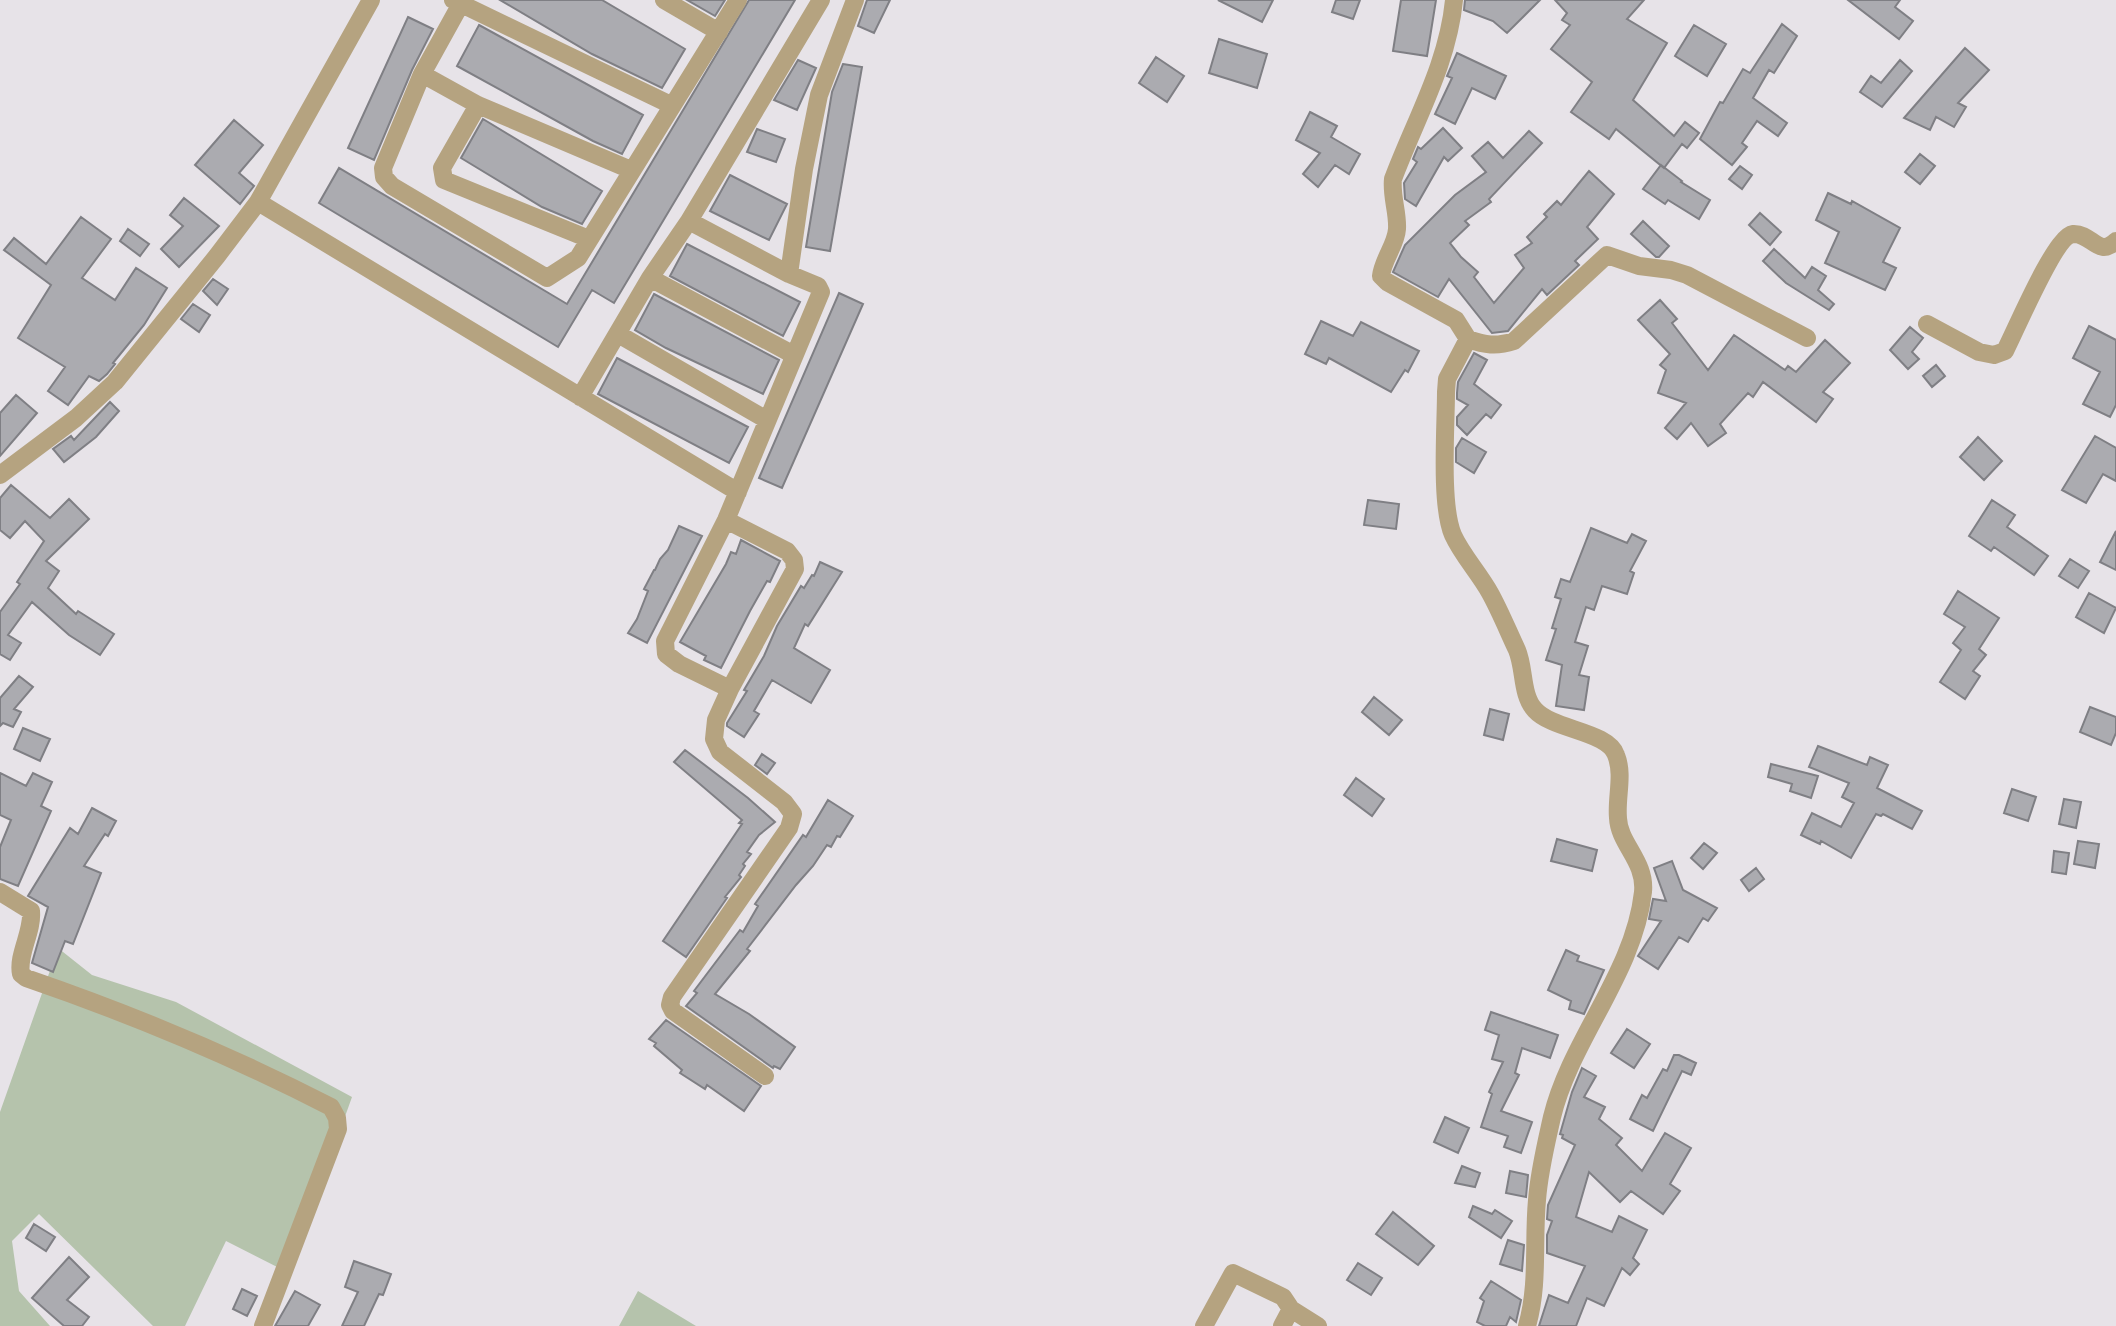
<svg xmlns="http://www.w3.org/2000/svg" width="2116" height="1326" viewBox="0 0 2116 1326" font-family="Inter,sans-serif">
<rect width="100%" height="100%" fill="#e7e3e8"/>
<path fill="#b5c3ac" d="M58,948L92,975L176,1002L352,1097L289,1273L226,1241L185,1326H153L39,1214L12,1241L19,1291L50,1326H0V1112Z
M638,1291L696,1326H619Z"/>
<path fill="#ababb0" stroke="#7f7f84" stroke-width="2" d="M500,0H602L685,49L662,88L592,54Z
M687,0H725L715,16Z
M749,0H795L614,303L592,290L558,347L319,203L339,168L567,304Z
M867,0H890L874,33L858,26Z
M1218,0H1273L1262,22Z
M1336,0H1360L1353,19L1332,12Z
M1401,0H1436L1427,56L1393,51Z
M1465,0H1540L1507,33L1493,21L1464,10Z
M1555,0H1644L1627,19L1667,43L1633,100L1674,136L1685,122L1699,133L1687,148L1682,144L1664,168L1616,129L1609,139L1571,112L1592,82L1551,49L1570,25L1562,20L1567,13Z
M1848,0H1900L1895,7L1913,21L1899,39Z
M408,17L433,29L412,70L374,160L348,148Z
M1782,24L1797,36L1774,73L1769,70L1753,98L1787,123L1778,136L1757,121L1742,143L1747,147L1732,165L1700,139L1720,102L1723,103L1743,69L1750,73Z
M479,25L643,115L622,154L593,141L457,66Z
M1694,25L1726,44L1707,76L1675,56Z
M1219,39L1267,54L1257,88L1209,73Z
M1965,48L1989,70L1958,103L1966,107L1954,127L1936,117L1930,130L1904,118Z
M1457,53L1506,76L1495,99L1472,88L1455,124L1435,114L1452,78L1447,76Z
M1156,57L1184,76L1167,102L1139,83Z
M798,60L816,68L797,110L774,100Z
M1900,60L1912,71L1882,107L1860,92L1871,76L1881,83Z
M843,64L862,67L830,251L806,247L832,92Z
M1310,112L1337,126L1331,137L1360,154L1349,174L1335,165L1318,187L1303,174L1320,153L1296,140Z
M483,119L602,191L582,224L542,207L461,158Z
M234,120L263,145L239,173L254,186L240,204L195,165Z
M1443,128L1462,148L1448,161L1444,157L1416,206L1405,199L1404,183L1417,162L1413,159L1418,147L1421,149Z
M757,129L785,139L776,162L747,152Z
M1529,131L1542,143L1489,199L1491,202L1465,221L1469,225L1450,243L1461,257L1478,272L1474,277L1494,303L1524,268L1515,255L1532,243L1527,237L1547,217L1544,214L1557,201L1561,205L1589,171L1614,194L1587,227L1598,239L1575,261L1579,265L1547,295L1542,289L1508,331L1492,333L1449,279L1438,297L1393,272L1405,245L1455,195L1486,172L1472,156L1488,142L1503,158Z
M1920,154L1935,166L1920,184L1905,172Z
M1661,165L1682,181L1681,182L1710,200L1699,219L1668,200L1665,204L1643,189Z
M1740,166L1752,175L1742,189L1729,179Z
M730,175L787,204L769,240L710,211Z
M1828,193L1851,204L1852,201L1900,228L1883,262L1896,268L1885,290L1825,263L1839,232L1816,220Z
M184,198L219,226L179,267L161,249L183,226L170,215Z
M1760,213L1781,232L1770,245L1749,225Z
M81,217L111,239L82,278L115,300L136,268L167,288L144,325L113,363L115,364L107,374L99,381L89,376L68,405L48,391L65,367L18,338L51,285L4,250L14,238L46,264Z
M1643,221L1669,246L1659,257H1656L1631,234Z
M128,229L149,244L140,256L120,241Z
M687,244L800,302L783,336L670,276Z
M1774,249L1805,278L1812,267L1826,276L1818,290L1834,304L1829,310L1786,283L1763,261Z
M213,279L228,289L217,305L203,291Z
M839,293L863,304L782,488L759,478Z
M654,294L779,360L763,394L666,348L635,330Z
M1660,300L1677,319L1672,323L1708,370L1734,335L1785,370L1788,366L1796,372L1825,340L1850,363L1823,392L1833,399L1816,422L1763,382L1753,397L1748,393L1720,424L1726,433L1708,446L1691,423L1677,439L1665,428L1686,403L1658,393L1666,370L1660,365L1670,354L1638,320Z
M193,304L210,315L199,332L181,319Z
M1321,321L1353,336L1361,322L1419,351L1408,372L1405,370L1391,392L1329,358L1326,364L1305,354Z
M2089,326L2116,340V405L2110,417L2083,404L2100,372L2073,358Z
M1910,327L1923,338L1912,352L1919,359L1908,369L1890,350Z
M1474,353L1487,360L1474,384L1501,405L1491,418L1486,414L1467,435L1457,425V417L1468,405L1457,399V393L1458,382Z
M617,358L748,427L729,463L598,394Z
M1936,365L1945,376L1932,387L1923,376Z
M16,395L37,413L0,456V413Z
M110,402L119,411L96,437L64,462L53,449L71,436L74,440Z
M2095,436L2116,448V481L2103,474L2086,503L2062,490Z
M1978,437L2002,461L1984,480L1960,457Z
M1462,438L1486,452L1474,473L1456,462V448Z
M11,485L50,518L69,499L89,519L46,561L59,571L48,588L76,614L78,611L114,634L100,655L69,635L32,602L8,635L21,643L10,660L0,654V612L20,584L17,582L44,541L25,521L10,538L0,530V498Z
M1368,500L1399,504L1396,529L1364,525Z
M1992,500L2015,515L2007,527L2048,556L2034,575L1994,547L1991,551L1969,536Z
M679,526L702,536L647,643L628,633L637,619L648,591L644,589L654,570H655L660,559L668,550Z
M1591,528L1627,543L1632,534L1646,541L1630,571L1634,573L1627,594L1602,586L1594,610L1586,607L1575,642L1588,646L1579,675L1589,677L1584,710L1556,706L1562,665L1546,660L1556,629L1552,628L1561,599L1555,597L1561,579L1570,582Z
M2116,531V570L2100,562Z
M741,540L780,561L770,582L767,581L750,611L721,668L704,660L706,656L680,642L726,564L731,552L736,554Z
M2070,559L2089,571L2078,588L2059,576Z
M820,562L842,572L808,626L805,624L794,648L830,670L811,703L772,680L754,711L759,714L744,737L727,726V723L747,691L744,690L764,656L777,626L801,586L804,588L812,575L814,576Z
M1958,591L1999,618L1979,649L1986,655L1973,671L1980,676L1965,699L1940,682L1961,650L1953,643L1965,627L1944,614Z
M2089,593L2116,608L2104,633L2076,617Z
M19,676L33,687L14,709L21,712L13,727L3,723L0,726V698Z
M1374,697L1402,720L1389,735L1362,712Z
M2090,707L2116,717V733L2111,745L2080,732Z
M1490,709L1509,714L1503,740L1484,735Z
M23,728L50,739L40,761L14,749Z
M1818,746L1867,765L1870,757L1888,765L1877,788L1922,811L1912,829L1883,814L1881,816L1876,814L1851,858L1821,841L1820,844L1801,835L1812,813L1841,827L1854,803L1842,797L1849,783L1809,767Z
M685,750L748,798L775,822L759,835L747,852L751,854L743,864L745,866L739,875L741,877L725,897L727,898L686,957L663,941L742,824L739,823L742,820L674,762Z
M762,754L775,763L767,774L755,765Z
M1771,764L1818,776L1811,798L1790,791L1792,784L1768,777Z
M0,773L26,786L33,773L52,782L41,806L51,811L18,886L0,879V847L11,820L0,815Z
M1356,778L1384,799L1372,816L1344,795Z
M2012,789L2036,797L2028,821L2004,813Z
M2064,799L2081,802L2076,828L2059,824Z
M828,800L853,816L840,837L837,836L831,847L827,845L813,866L796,885L747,949L750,951L715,994L749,1014L795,1047L780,1069L774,1066L773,1068L686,1006L697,993L694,991L740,930L743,932L758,906L755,904L803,835L806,837Z
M92,808L116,821L108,836L105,834L84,866L101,873L73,944L65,941L53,972L32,963L48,907L28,896L70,828L78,834Z
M1557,839L1597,850L1592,871L1551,861Z
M2078,841L2099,844L2095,868L2074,864Z
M1704,843L1717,853L1703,869L1691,858Z
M2054,851L2069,853L2066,874L2052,872Z
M1672,861L1683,890L1717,908L1708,921L1703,918L1688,942L1679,937L1658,969L1638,956L1661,921L1649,919L1653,899L1666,901L1654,868Z
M1756,868L1764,879L1749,891L1741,880Z
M1566,950L1579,956L1577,961L1604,970L1584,1014L1569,1009L1571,1001L1548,990Z
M1491,1012L1558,1035L1550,1058L1522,1048L1515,1073L1519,1075L1501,1111L1532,1122L1521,1153L1504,1147L1508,1136L1481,1127L1492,1094L1489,1092L1503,1062L1492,1059L1499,1035L1485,1030Z
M666,1020L761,1086L744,1111L707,1085L705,1089L680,1073L682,1070L654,1046L656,1043L649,1039Z
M1627,1029L1650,1044L1634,1068L1611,1053Z
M1674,1055H1679L1696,1063L1691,1075L1682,1071L1653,1131L1630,1119L1642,1095L1647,1098L1663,1069L1667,1071Z
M1582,1068L1596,1076L1584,1097L1605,1107L1599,1119L1622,1138L1616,1145L1642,1171L1665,1133L1691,1148L1670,1184L1680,1191L1663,1214L1631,1191L1620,1202L1589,1172L1576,1217L1612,1232L1619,1216L1647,1230L1633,1258L1639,1264L1630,1275L1622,1268L1604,1306L1587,1298L1576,1326H1539L1549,1295L1568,1303L1585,1266L1547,1253V1235L1552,1221L1547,1219L1548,1205L1575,1145L1562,1138L1563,1135L1560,1134L1572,1092Z
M1445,1117L1469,1128L1458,1153L1434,1142Z
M1462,1166L1480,1173L1475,1187L1455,1183Z
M1510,1171L1528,1175L1526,1197L1506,1193Z
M1473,1206L1492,1214L1495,1210L1512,1221L1501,1238L1469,1217Z
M1393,1212L1434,1246L1418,1265L1376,1234Z
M34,1224L55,1237L46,1251L26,1238Z
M1508,1240L1524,1245L1522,1271L1500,1264Z
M69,1257L89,1277L67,1300L89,1317L82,1326H64L32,1298Z
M354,1261L391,1274L383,1295L379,1294L364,1326H342L358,1292L345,1287Z
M1358,1263L1382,1278L1371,1295L1347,1280Z
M1491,1281L1521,1300L1516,1322L1510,1317L1506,1326H1485L1477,1322L1484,1301L1480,1298Z
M242,1289L257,1296L247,1316L233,1309Z
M295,1291L320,1305L308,1326H275Z"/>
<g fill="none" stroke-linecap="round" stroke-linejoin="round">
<path stroke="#b5a380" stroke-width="18" d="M453,0L671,105
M463,0L422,74L383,168L384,177L392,186L547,278L578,258L738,0
M664,0L719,32
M1454,0C1448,64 1415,120 1393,179C1391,196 1398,212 1397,229C1396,245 1383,259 1381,276L1387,282L1456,320L1468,339L1447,379L1446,392C1446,427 1440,505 1453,535C1462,555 1479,573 1490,593C1500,611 1508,631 1517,650C1525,669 1521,695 1535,710C1553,730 1608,731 1616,755C1624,775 1616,797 1618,818C1619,844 1646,861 1643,892C1634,973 1571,1039 1552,1117C1546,1144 1539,1172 1537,1200C1533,1243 1539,1284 1527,1326
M422,74L478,105L631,170
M478,105L442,168L444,180L589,239
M258,202L738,492
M689,221L789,274L818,286L821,292L726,520L665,641L666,654L679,664L730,689
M789,274L804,169L819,95L855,0
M650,278L794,355
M1927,324L1979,352L1994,355L2005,351C2015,332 2055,236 2073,234C2092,233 2098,258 2116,241
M618,334L767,420
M1468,339C1485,345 1496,347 1514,341L1607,255L1639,266L1671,270L1687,275L1807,338
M580,397L650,278L689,221L821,0
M0,475L76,418L115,382L217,256L258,202L371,0
M726,520L787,551L794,560L795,569L730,689L716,720L714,739L720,752L784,802L793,814L789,828L672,997L670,1005L673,1011L765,1076
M0,892L31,911C33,932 17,955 21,974L26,978C131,1014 232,1056 331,1107L337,1118L338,1129L263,1326
M1204,1326L1233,1273L1283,1297L1291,1309L1318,1326
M1282,1326L1291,1309"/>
</g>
</svg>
